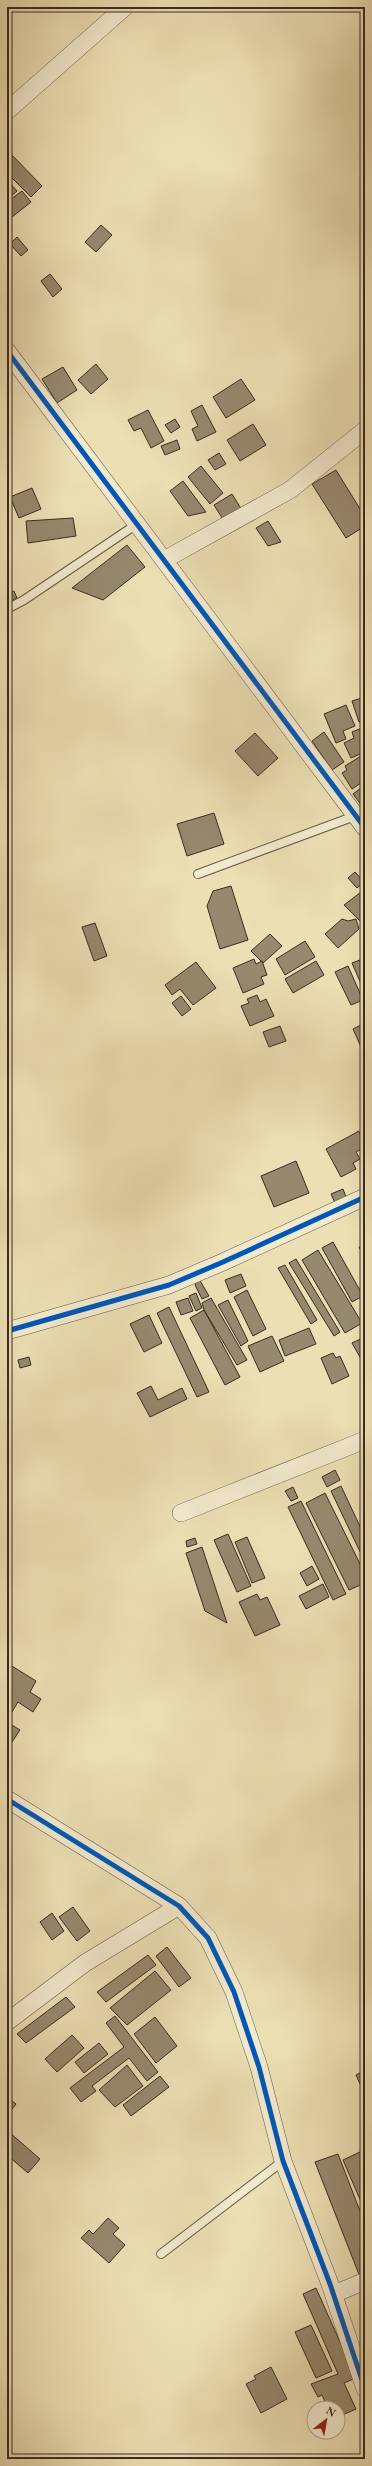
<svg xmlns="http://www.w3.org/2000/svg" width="372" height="2466" viewBox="0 0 372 2466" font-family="'EB Garamond',serif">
<rect width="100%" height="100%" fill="#ecdfb4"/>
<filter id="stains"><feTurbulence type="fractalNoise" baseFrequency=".005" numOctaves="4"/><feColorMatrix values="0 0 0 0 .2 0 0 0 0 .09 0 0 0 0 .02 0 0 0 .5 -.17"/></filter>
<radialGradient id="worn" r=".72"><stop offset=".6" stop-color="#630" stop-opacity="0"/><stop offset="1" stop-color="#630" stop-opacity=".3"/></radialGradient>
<path fill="#96896e" stroke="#392c22" d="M7,150L42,186L31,197L7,173Z
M7,180L17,191L8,199L7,198Z
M22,191L31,202L7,221V202Z
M101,225L112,235L96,252L85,242Z
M17,237L28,250L21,256L10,244Z
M50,274L62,289L53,297L41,281Z
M96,364L108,379L91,394L78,380Z
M63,367L77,390L57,403L42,379Z
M241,379L255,400L226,418L213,397Z
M202,405L216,432L197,441L192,429L198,426L191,411Z
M148,410L164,441L151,448L141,428L134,431L128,420Z
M175,419L180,427L171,433L165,425Z
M253,424L266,445L240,461L227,440Z
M177,440L180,449L165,455L161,446Z
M219,453L226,464L215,470L208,460Z
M201,466L223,493L210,504L188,477Z
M336,470L365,517V526L346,538L312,484Z
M183,481L206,512L188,516L170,491Z
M32,488L41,509L19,518L10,497Z
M232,494L242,510L224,521L214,505Z
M73,518L76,536L28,543L26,521Z
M268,521L281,542L268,546L256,528Z
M127,545L145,567L103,600L72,588Z
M14,591L17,598L7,603V594Z
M365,697V720L359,722L352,701Z
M346,705L355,726L343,731L346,739L336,743L324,714Z
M365,723V752L351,758L344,743L354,738L352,732L362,728L360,725Z
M324,732L344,762L332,770L312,741Z
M255,733L278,758L258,776L235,751Z
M361,756L365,762V773L361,776L364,781L352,789L342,773L347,770L345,766Z
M365,785V810L353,794Z
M214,813L224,844L187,856L177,824Z
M355,872L364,882L357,888L348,878Z
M231,886L248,940L220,949L207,906L213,891Z
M365,889V921L362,923L344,905Z
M342,919L348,921L356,919L359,929L338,948L325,934Z
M95,923L107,956L94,961L82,927Z
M270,934L282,946L263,963L251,951Z
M305,941L315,957L285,975L276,959Z
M365,958V993L352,963Z
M254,959L256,964L262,961L267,975L261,977L264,984L243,993L233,968Z
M316,961L324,975L293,993L285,979Z
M196,962L216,988L193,1005L180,989L172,995L165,985Z
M348,966L363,1000L351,1005L335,972Z
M257,995L260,1002L266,999L274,1016L250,1026L241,1006L249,1003L247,999Z
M181,996L191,1009L182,1016L172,1003Z
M365,1023V1056L353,1029Z
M280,1026L286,1041L269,1047L263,1032Z
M359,1131L365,1147L356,1152L360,1159L353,1163L356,1169L341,1177L326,1149Z
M296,1161L309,1193L274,1207L261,1176Z
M343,1189L347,1200L336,1205L331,1194Z
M333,1242L363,1296L352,1302L322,1248Z
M365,1245V1259L359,1247Z
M318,1250L362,1323L345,1333L302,1260Z
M296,1259L340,1332L334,1336L289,1263Z
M285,1265L317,1320L311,1324L278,1268Z
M241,1274L246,1286L230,1293L225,1280Z
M199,1279L209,1296L202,1299L195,1285Z
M247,1290L266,1329L253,1336L234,1297Z
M196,1293L202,1308L196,1311L189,1296Z
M188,1298L193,1311L181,1315L176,1302Z
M211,1298L247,1360L237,1365L204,1310L202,1303Z
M228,1300L248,1341L241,1346L218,1305Z
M169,1307L209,1392L197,1397L157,1313Z
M204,1310L240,1377L225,1385L190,1318Z
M149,1315L162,1343L144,1352L130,1324Z
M309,1328L316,1344L285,1356L279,1340Z
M272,1336L284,1361L260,1372L248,1346Z
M365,1337V1366L352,1343Z
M333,1353L336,1358L340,1356L349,1376L332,1384L321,1358Z
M29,1357L31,1365L20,1368L18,1360Z
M151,1386L158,1400L182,1388L187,1399L150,1417L137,1393Z
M335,1470L340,1480L327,1487L322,1477Z
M341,1486L365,1537V1562L331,1491Z
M293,1487L298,1498L291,1501L285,1491Z
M325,1493L365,1574V1583L349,1590L306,1503Z
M301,1501L346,1594L333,1600L288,1507Z
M228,1534L251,1586L237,1592L214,1540Z
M247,1537L265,1578L252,1583L235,1542Z
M195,1538L197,1544L187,1547L186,1541Z
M202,1547L227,1623L205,1611L186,1553Z
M312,1566L319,1579L307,1586L300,1573Z
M323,1584L329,1597L306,1609L299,1596Z
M257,1594L260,1600L267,1597L280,1625L255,1636L239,1602Z
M7,1663L36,1681L30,1692L41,1699L33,1712L18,1702L7,1720Z
M7,1722L20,1730L12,1742L7,1739Z
M73,1907L90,1931L77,1941L59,1917Z
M52,1913L64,1931L52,1940L40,1922Z
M167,1947L191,1978L179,1987L156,1956Z
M148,1955L156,1965L106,2002L97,1992Z
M155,1971L171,1990L127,2025L110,2008Z
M66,1997L75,2007L26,2043L17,2034Z
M115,2016L158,2072L147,2081L129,2058L92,2086L96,2091L81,2102L70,2088L124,2047L106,2023Z
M155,2017L177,2046L156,2063L134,2034Z
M72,2035L84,2048L57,2072L45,2059Z
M99,2043L108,2054L84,2073L75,2062Z
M127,2065L143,2086L115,2107L99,2090Z
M365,2070V2095L356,2075Z
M160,2076L169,2087L131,2116L123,2105Z
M7,2097L16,2104L7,2116Z
M9,2132L40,2159L28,2173L7,2155V2135Z
M362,2151L365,2157V2211L343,2160Z
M338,2154L365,2224V2275L360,2277L315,2162Z
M108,2218L119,2228L113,2234L125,2245L109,2263L81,2238L89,2230L93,2234Z
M316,2288L356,2378L344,2383L356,2409L338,2417V2408H328L322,2395L318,2397L311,2384L338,2374L303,2294Z
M311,2325L332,2371L316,2378L295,2332Z
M271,2367L287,2399L261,2413L246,2384L256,2379L254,2376Z"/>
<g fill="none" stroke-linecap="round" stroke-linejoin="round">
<defs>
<path id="service" d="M7,609L24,600L137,524
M198,874L355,816
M161,2254L283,2161"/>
<path id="minor" d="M7,111L125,7
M7,351L365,828
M164,560L290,490L365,430
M7,1331L169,1285L223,1262L365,1197
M181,1513L365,1440
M7,1799L179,1906L208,1938L234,1992L259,2067L283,2161L330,2284L365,2389
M7,2022L85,1963L179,1906
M334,2294L365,2281"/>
</defs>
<use href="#service" stroke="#665946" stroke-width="10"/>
<use href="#minor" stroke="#665946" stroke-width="18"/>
<use href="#service" stroke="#f3eace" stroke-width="8"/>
<use href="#minor" stroke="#f3eace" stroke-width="17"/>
<defs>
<path id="cycleway" d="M7,351L365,828
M7,1331L169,1285L223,1262L365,1197
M7,1799L179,1906L208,1938L234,1992L259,2067L283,2161L330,2284L365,2389"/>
</defs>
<use href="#cycleway" stroke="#f3eace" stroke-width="8"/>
<use href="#cycleway" stroke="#0057b8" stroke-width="5"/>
</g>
<rect width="372" height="2466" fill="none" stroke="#ecdfb4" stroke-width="24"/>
<rect x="8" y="8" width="356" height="2450" fill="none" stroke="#392c22" stroke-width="2"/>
<rect x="12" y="12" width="348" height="2442" fill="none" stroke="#392c22"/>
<g transform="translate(326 2420) rotate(31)"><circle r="19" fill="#f3eace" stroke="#a99e89"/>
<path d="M0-3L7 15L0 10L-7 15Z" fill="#8f2418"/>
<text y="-6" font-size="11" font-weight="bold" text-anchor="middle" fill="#392c22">N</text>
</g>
<rect width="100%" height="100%" filter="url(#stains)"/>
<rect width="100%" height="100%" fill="url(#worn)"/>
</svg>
